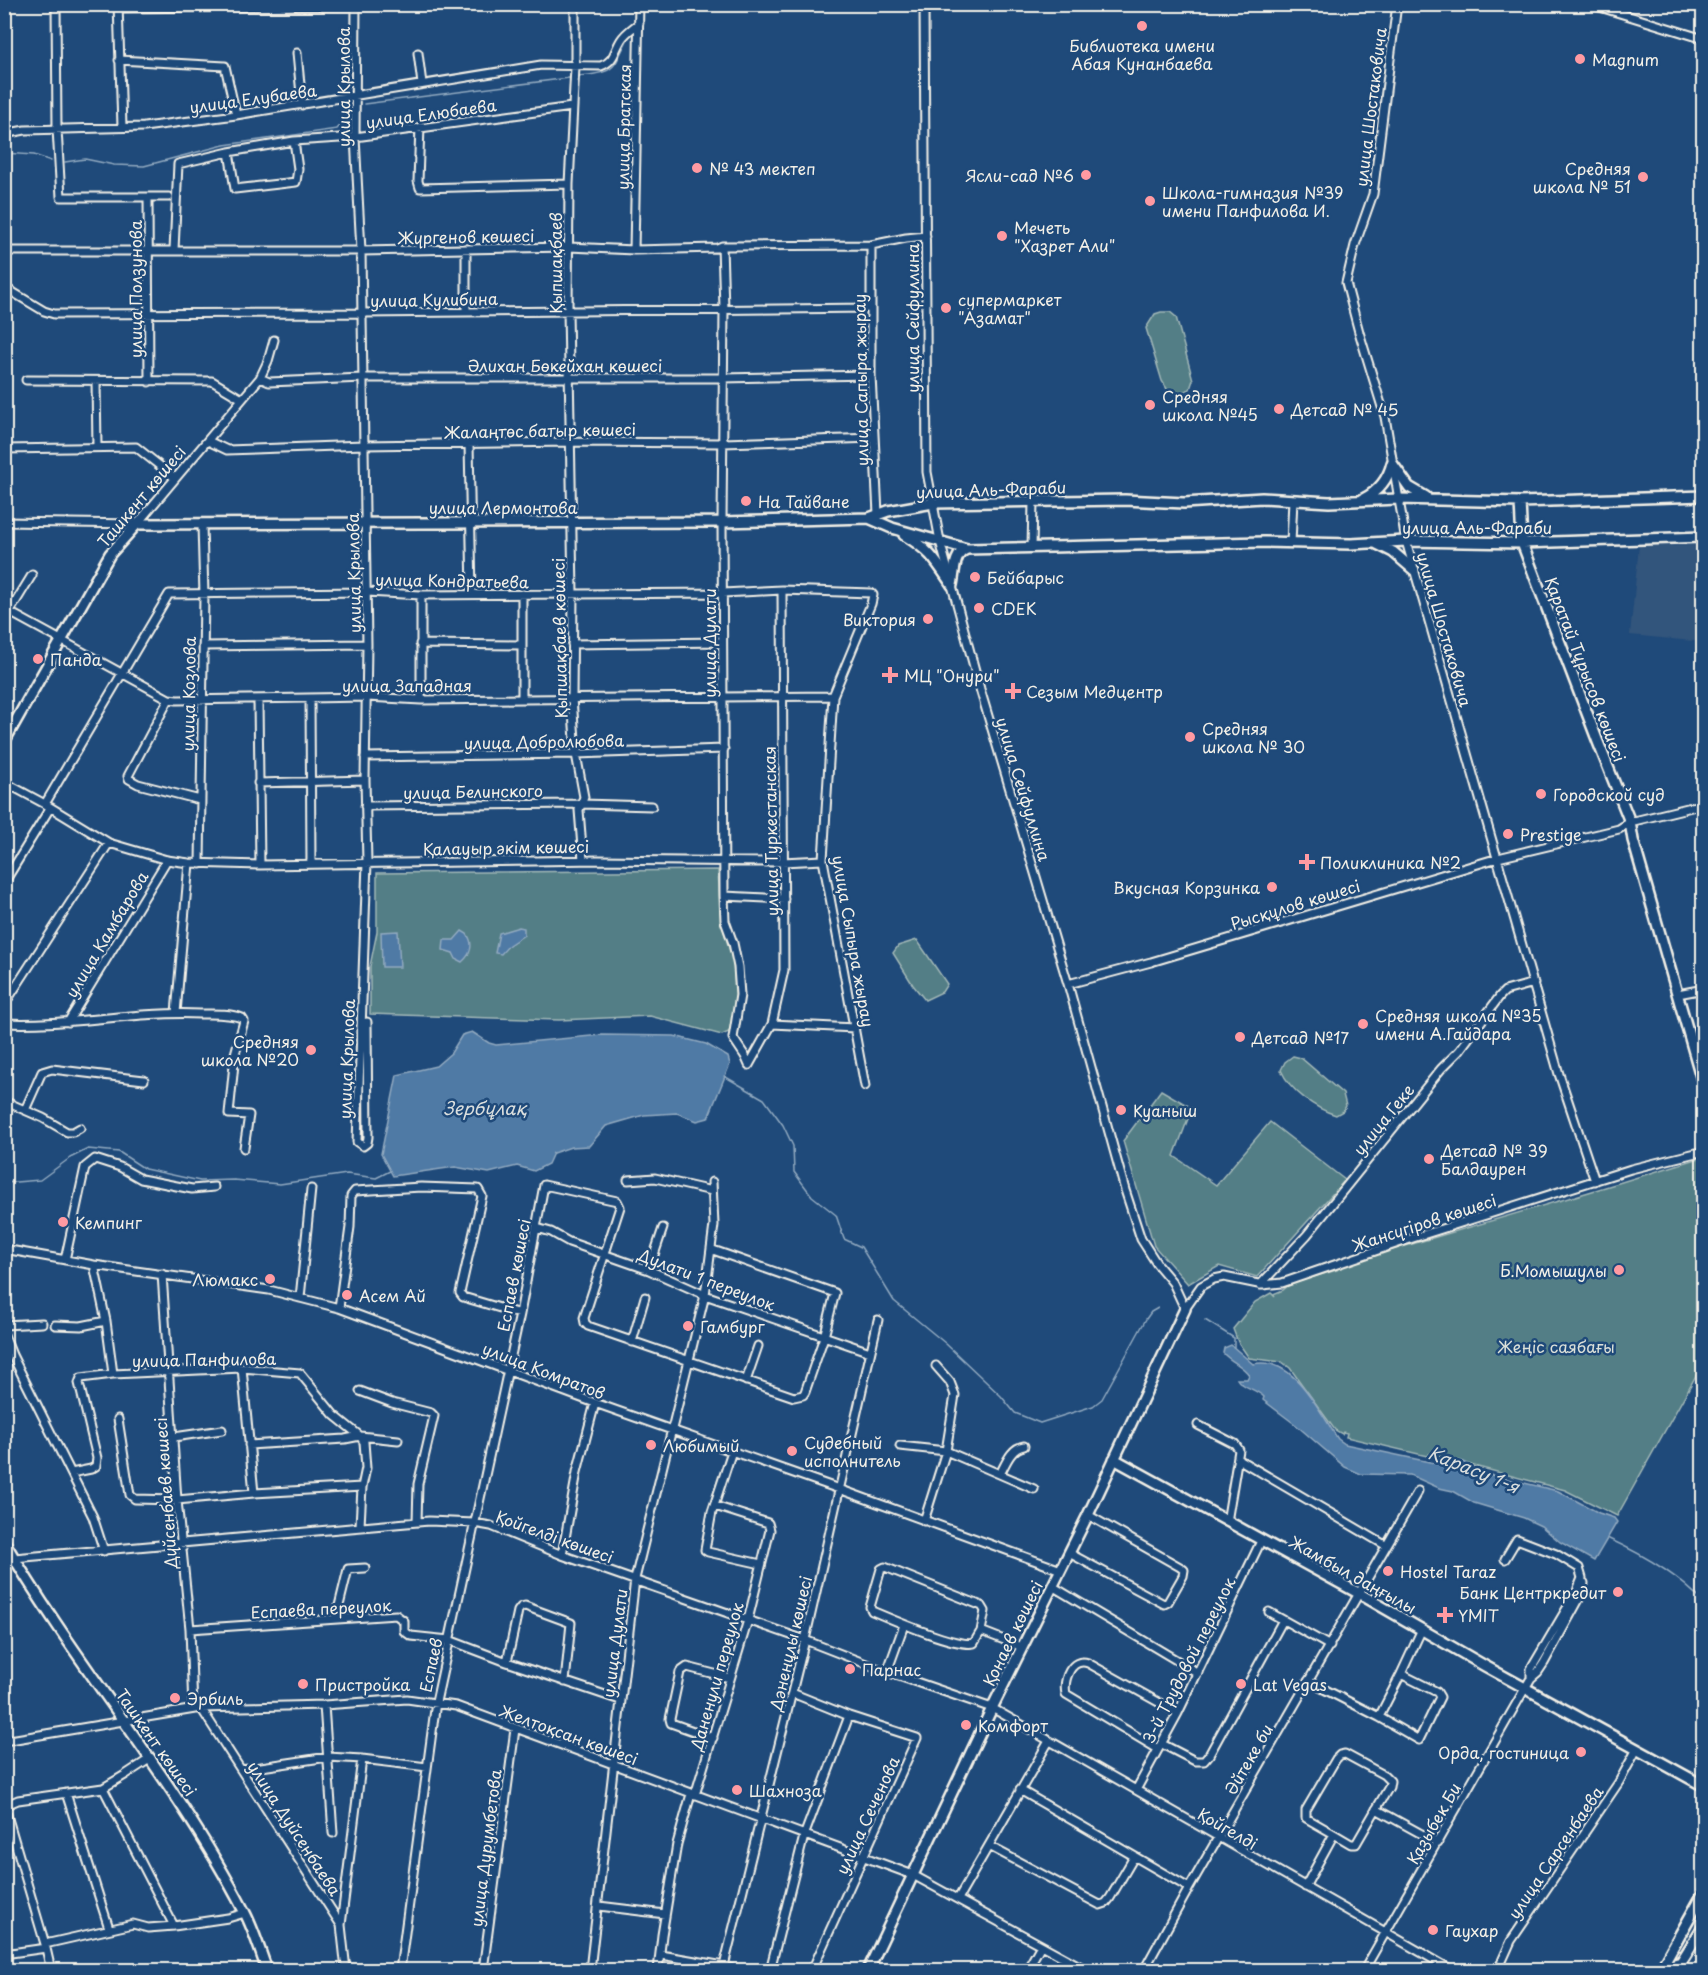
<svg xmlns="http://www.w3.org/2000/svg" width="1708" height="1975" viewBox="0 0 1708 1975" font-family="'Playpen Sans',sans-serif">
<rect width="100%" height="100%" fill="#1f4a7a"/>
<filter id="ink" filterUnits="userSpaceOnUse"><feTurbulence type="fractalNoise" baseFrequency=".0167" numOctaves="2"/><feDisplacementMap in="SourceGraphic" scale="12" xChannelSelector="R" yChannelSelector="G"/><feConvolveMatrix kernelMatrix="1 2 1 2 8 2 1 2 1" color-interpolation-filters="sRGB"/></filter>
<g filter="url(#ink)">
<path fill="#32547b" d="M1703,545V642L1630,635L1639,546Z"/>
<path fill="#527e86" stroke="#a3b8b7" stroke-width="1.5" d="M1161,312H1170L1176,317L1193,380L1190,389L1177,394L1169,392L1162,381L1146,328L1155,314Z
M718,870L721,921L733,962L736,1002L733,1030L722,1035L650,1016L559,1020L370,1014V966L377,932V873Z
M917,940L947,984L942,992L925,1000L913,985L893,953L898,946Z
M1293,1056L1301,1058L1343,1094L1346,1106L1343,1111L1336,1115C1316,1109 1290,1091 1281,1070L1285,1062Z
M1161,1090L1192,1108L1174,1156L1216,1185L1270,1122L1345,1180L1257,1277L1219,1266L1188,1284L1154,1246L1123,1141Z
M1703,1157V1363L1617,1516L1565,1490L1429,1454L1427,1456L1346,1437L1347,1433L1343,1432L1342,1434L1335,1430L1290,1368L1282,1362L1249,1358L1238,1342L1233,1329L1255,1302L1271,1293L1275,1297L1273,1294L1283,1290L1290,1284L1337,1270L1334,1267L1589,1192Z"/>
<path fill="#507aa5" stroke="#92aac0" stroke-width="1.5" d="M519,927L524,928V935L509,945L501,954L495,953L499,933Z
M398,931L400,967H382L381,932Z
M462,931L467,934C474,944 471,954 462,962L456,959L453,953L443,950L444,940H454Z
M472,1032L489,1043L496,1045L602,1035L674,1036L706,1044L728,1057L730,1064L708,1118L697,1121L677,1113L644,1115L606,1126L589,1146L571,1147L553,1153L548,1164L534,1171L517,1166L489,1173L455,1167L393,1176L381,1154L397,1075L436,1066L451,1053L462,1035Z
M1231,1345L1253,1364C1294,1355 1319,1411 1338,1439L1345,1444L1439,1464L1461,1461L1486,1474L1558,1491L1599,1513L1614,1518L1617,1522L1594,1561L1560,1542L1541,1526L1524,1518L1474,1503L1453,1491L1439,1488L1410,1475L1361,1474L1345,1467L1296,1425L1263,1400L1264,1397C1256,1389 1241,1387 1237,1379H1247L1249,1375C1242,1365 1231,1362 1223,1353L1224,1348Z"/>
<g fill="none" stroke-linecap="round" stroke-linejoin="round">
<path stroke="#92aac0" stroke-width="1.5" d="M578,76C624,72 611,65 632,32
M364,104L569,78
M4,153L34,155L51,161
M65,162L85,159L114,165L144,166L224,145L337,129L348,116
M724,1076L764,1099L783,1125L793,1146L794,1172L812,1196L836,1215L844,1239L861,1247L894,1301L945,1343L1001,1396L1015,1413L1040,1423L1093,1406L1102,1399L1146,1319L1151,1312L1158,1308
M4,1183L40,1180L70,1158L88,1149L119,1152L145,1169L200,1181L234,1180L280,1184L347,1174L376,1178L390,1171
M1205,1320L1234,1338V1347
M1607,1538C1642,1554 1678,1574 1704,1603"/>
<defs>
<path id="minor" d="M56,4L57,129L61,197H169
M118,4L122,127
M356,4L355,137L361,251L367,644L365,780L367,862L357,1142L363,1146L367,1143L368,1137L367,1022
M575,4V67L569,184L568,310L573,593L572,698L576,754L584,797L579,810L583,860
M924,4L927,472L940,541L980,689L1068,984L1125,1190L1141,1239L1157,1264L1173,1283L1185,1309
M1397,4L1373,194L1355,245L1346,283L1359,332L1385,417L1406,541L1559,1074L1595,1181
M1590,4L1704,39
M118,8L519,4
M297,53L302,105
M418,53L422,84
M119,60L225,66L236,115
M420,127L418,181L420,188L569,184
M4,134L25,130L144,127L236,115L541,65L601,66C615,61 614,51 621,40C625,33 633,28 639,23
M229,152L235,189L296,182L298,169L294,141
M148,197L149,382
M871,245V375L878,514
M722,246L724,308L722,522L724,896L725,921L733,943L738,967L740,995L733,1038L745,1056L749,1065
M174,250L178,164L229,152L294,141L355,137L572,107
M466,250V312
M634,250L639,4
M4,251H361L569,247L634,250L717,248L722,246L871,245L906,238L926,236
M4,287L44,311L54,314L362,313L871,308
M260,378L269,382L363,378H723L871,375
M26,380L212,381L242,399
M96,381L97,447
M208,441L227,450L364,445L569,442L723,443L874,438
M469,444L472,594
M4,449L136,447L175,478
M4,522L137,524L260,378L268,361L274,340
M1291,543L1293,500
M1032,548L1033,502
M522,594V699
M4,609L169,699L177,700L367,697L421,700L833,696
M4,621L32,575
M420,644L521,645
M572,644L722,642
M203,646L367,644
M169,699L128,776L129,779L138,784L200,800
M310,699L311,864
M258,700L260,865
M421,700V595
M365,757L576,754L724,749
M4,782L45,804L109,843L167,860L189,863L260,865L598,860L782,862L823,860
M258,783L365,780
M45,804L169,594L367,592L421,595L723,593L782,590L871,593L873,595L871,604L833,696L823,860L865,1086
M365,806L582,804L652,806
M200,864L204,595L202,525
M4,883L50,808
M724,896L784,899
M1068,984L1151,962L1498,858L1619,829L1630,822L1704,804
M1678,994L1704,989
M4,1005L109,843
M176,1013L189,863
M68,1022L167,860
M4,1023C70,1026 135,1011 200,1014C213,1014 229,1013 242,1018L244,1021L235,1054L229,1114L249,1115L244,1148
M772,1024L855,1028
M749,1065L772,1024L784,970L782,590
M4,1101L43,1118L67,1132H73L80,1128
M25,1110L42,1072L52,1069L144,1080
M628,1180L655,1178L712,1191
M537,1228L551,1232L569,1242L649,1270L705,1295L870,1352
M4,1249L94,1265L269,1290L339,1308L595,1403L839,1489L1061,1570
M65,1260L85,1167L95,1159L120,1167L141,1179L192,1189L214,1187
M94,1265L106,1321L113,1374
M649,1270L663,1228
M162,1274L177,1500L190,1629L193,1709
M1260,1285L1307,1235L1441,1069L1459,1051L1500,996L1505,991L1534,983
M300,1298L311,1189
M339,1308L350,1227L351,1196L355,1191L421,1187L478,1189L482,1196L460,1293L463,1297L520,1314
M1185,1309L1201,1286L1214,1279L1224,1277L1263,1285L1282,1283L1413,1238L1631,1169L1704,1151
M4,1325L42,1323
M55,1325L81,1326L106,1321
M4,1335L12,1355L93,1517L104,1551
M632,1342L645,1297
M242,1368L254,1493
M746,1381L758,1346
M360,1391L392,1403L431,1413L434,1416L418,1484L417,1522
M118,1419L130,1495L135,1499L177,1500L254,1493L362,1487
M1198,1425L1235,1444L1239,1450L1227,1522
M174,1437L222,1430
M249,1445L345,1439L360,1436L398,1440
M900,1446L946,1451L1034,1489
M732,1451L712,1512L705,1550L708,1552L761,1564
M1238,1459L1385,1545
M71,1473L91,1469L96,1466L97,1458L79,1383L81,1378L113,1374L242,1368L300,1373L334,1415L360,1436L364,1442L366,1468L362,1487L360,1526
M1000,1474C1006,1463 1011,1448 1024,1446
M924,1521L946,1451L955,1395L950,1382L936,1366
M1069,1553L1164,1604L1168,1602L1183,1576L1184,1570L1180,1567L1088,1515
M562,1555L577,1472L595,1403
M4,1557L14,1558L429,1521L474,1523L491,1526L562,1555L805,1640L887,1672L992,1708L1452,1970
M1505,1559L1517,1539L1556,1554L1579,1568L1582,1578L1578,1588
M885,1567L982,1606L985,1611L981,1631L974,1643C957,1648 891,1619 872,1611L870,1607L881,1569Z
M1052,1586L1198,1673
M1269,1612L1330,1646
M336,1618L348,1569L365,1568
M190,1629L396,1615L404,1621V1631L411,1636L449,1640L507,1662L620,1700
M981,1631L1022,1647
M507,1662L518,1611L521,1607L525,1606L571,1623L565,1682
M887,1672L904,1625
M1531,1678V1669L1580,1586
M1308,1681L1379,1717L1419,1740L1440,1697L1437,1692L1401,1674
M792,1693L849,1716L917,1738L812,1970
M324,1705L333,1833
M201,1708L341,1925L346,1970
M1379,1717L1401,1674L1422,1629
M713,1738L671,1723L670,1719L680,1672L687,1667L730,1678
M4,1741L201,1708L324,1705L407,1699L456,1706L913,1875L1087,1970
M1162,1744L1195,1761H1204L1209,1755L1283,1620
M1158,1749L1066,1694C1063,1680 1071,1657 1088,1663L1178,1713
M241,1770L328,1757L362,1759L427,1767
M103,1788L174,1926
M1020,1790L1189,1888
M1136,1790L1178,1713L1261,1541
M66,1793L109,1928
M695,1795L748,1620L770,1530L768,1523L715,1506
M4,1805L45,1944L51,1970
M4,1806L18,1800L103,1788L125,1775L151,1758
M1376,1809L1438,1843
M989,1846L1100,1905L1106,1903L1110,1898L1134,1857
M1305,1887L1334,1834L1351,1844H1356L1389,1787L1390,1781L1384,1775L1345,1754L1340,1755L1336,1759L1306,1810V1818L1334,1834
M958,1899L1049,1741
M599,1906L665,1914
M341,1925L362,1759
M45,1944L133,1924L148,1928L174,1926L228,1918L245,1913
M4,1954L46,1948
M661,1955L724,1966L736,1970
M400,1970L436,1702L520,1314L544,1185L617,1201L620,1207L584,1318L585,1323L588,1326L794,1397L803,1395L805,1392L824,1337L835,1293L713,1250
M483,1970L515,1729
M590,1970L635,1579L705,1295L714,1225L712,1182
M658,1970L662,1935L677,1844L691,1794
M723,1970L805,1640L878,1320
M770,1970L804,1836L849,1716
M1027,1970L1041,1945
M1144,1970L1189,1888L1418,1491
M1364,1970L1531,1678L1538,1672L1544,1663L1583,1592L1584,1583
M1498,1970L1511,1941L1619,1782L1637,1749"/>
<path id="major" d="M1392,463L1409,487L1426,497
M1363,499C1379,491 1388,480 1392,463
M1520,502L1522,543L1598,742L1630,822L1633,840L1704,1087
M869,518L888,511L933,503L1125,500L1184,503L1262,498L1329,502L1398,499L1520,502L1704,496
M904,535C930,550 936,561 952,585
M1377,544L1393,552L1414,570
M952,585C955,572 953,554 967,549
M4,742L110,554L137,524L722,522L869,518L892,528L967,549L1264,542L1351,544L1406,541L1522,543L1704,537
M1114,1459L1360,1594L1485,1666L1704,1786
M4,1541C78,1668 176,1780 244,1911C254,1930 260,1951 267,1970
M1661,1968L1681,1962L1704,1925
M868,1970L992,1708L1088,1515L1185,1309
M1660,1970L1704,1892"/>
</defs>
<use href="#minor" stroke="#f4f1e8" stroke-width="11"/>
<use href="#major" stroke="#f4f1e8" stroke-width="14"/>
<use href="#minor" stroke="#1f4a7a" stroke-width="7"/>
<use href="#major" stroke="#1f4a7a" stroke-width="9"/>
</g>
</g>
<g fill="#ff9aa2" stroke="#1f4a7a" stroke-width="2">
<circle cx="1142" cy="26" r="6"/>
<circle cx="1580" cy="59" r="6"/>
<circle cx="697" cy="168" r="6"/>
<circle cx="1086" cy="175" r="6"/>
<circle cx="1643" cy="177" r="6"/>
<circle cx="1150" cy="201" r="6"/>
<circle cx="1002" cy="236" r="6"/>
<circle cx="946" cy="308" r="6"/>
<circle cx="1150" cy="405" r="6"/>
<circle cx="1279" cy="409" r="6"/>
<circle cx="746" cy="501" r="6"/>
<circle cx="975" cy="577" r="6"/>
<circle cx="979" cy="608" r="6"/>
<circle cx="928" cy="619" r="6"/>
<circle cx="38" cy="659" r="6"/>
<path d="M887 666h6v6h6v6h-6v6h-6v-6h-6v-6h6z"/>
<path d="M1010 682h6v6h6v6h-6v6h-6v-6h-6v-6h6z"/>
<circle cx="1190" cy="737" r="6"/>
<circle cx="1541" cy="794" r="6"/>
<circle cx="1508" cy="834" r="6"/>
<path d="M1304 853h6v6h6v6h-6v6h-6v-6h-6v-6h6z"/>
<circle cx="1272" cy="887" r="6"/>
<circle cx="1363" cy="1024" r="6"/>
<circle cx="1240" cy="1037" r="6"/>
<circle cx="311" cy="1050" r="6"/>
<circle cx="1121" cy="1110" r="6"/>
<circle cx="1429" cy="1159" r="6"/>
<circle cx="63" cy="1222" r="6"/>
<circle cx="1619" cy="1270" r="6"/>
<circle cx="270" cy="1279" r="6"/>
<circle cx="347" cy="1295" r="6"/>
<circle cx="688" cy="1326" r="6"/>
<circle cx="651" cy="1445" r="6"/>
<circle cx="792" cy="1451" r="6"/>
<circle cx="1388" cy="1571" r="6"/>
<circle cx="1618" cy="1592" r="6"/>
<path d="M1442 1606h6v6h6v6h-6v6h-6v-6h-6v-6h6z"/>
<circle cx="850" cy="1669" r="6"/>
<circle cx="303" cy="1684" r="6"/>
<circle cx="1241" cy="1684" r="6"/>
<circle cx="175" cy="1698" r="6"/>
<circle cx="966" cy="1725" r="6"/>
<circle cx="1581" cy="1752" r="6"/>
<circle cx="737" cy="1790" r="6"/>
<circle cx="1433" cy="1930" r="6"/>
</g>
<g text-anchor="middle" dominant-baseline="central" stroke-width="5" stroke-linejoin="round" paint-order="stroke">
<g font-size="16" fill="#f4f1e8" stroke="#1f4a7a" text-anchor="start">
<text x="1142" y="45" text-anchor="middle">Библиотека имени<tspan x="1142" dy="18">Абая Кунанбаева</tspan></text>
<text x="1592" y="59">Magnum</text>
<text x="709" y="168">№ 43 мектеп</text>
<text x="1631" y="168" text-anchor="end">Средняя<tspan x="1631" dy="18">школа № 51</tspan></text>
<text x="1074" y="175" text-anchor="end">Ясли-сад №6</text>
<text x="1162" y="192">Школа-гимназия №39<tspan x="1162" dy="18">имени Панфилова И.</tspan></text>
<text x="1014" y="227">Мечеть<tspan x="1014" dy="18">"Хазрет Али"</tspan></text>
<text x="958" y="299">супермаркет<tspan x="958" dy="18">"Азамат"</tspan></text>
<text x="1162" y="396">Средняя<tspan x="1162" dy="18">школа №45</tspan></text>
<text x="1291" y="409">Детсад № 45</text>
<text x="758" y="501">На Тайване</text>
<text x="987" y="577">Бейбарыс</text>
<text x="991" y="608">CDEK</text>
<text x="916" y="619" text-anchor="end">Виктория</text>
<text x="50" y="659">Панда</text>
<text x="904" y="675">МЦ "Онури"</text>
<text x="1026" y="691">Сезым Медцентр</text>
<text x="1202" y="728">Средняя<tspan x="1202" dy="18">школа № 30</tspan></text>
<text x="1553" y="794">Городской суд</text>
<text x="1520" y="834">Prestige</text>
<text x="1320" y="862">Поликлиника №2</text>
<text x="1260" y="887" text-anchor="end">Вкусная Корзинка</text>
<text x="1375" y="1015">Средняя школа №35<tspan x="1375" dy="18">имени А.Гайдара</tspan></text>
<text x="1252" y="1037">Детсад №17</text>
<text x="299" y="1041" text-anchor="end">Средняя<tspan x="299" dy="18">школа №20</tspan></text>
<text x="1133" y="1110">Куаныш</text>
<text x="1441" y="1150">Детсад № 39<tspan x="1441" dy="18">Балдаурен</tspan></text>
<text x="75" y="1222">Кемпинг</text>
<text x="1607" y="1270" text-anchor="end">Б.Момышулы</text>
<text x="258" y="1279" text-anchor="end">Люмакс</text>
<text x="359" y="1295">Асем Ай</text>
<text x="700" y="1326">Гамбург</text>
<text x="804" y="1442">Судебный<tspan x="804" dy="18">исполнитель</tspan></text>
<text x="663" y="1445">Любимый</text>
<text x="1400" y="1571">Hostel Taraz</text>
<text x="1606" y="1592" text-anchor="end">Банк Центркредит</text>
<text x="1458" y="1615">YMIT</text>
<text x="862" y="1669">Парнас</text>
<text x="315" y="1684">Пристройка</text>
<text x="1253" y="1684">Lat Vegas</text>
<text x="187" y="1698">Эрбиль</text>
<text x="978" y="1725">Комфорт</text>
<text x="1569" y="1752" text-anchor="end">Орда, гостиница</text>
<text x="749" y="1790">Шахноза</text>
<text x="1445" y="1930">Гаухар</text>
</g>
<g font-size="16" fill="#f4f1e8" stroke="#1f4a7a">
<text transform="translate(343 87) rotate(-90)">улица Крылова</text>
<text transform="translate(253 98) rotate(-8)">улица Елубаева</text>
<text transform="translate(1370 107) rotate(-83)">улица Шостаковича</text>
<text transform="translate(431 113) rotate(-8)">улица Елюбаева</text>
<text transform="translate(623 127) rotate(-89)">улица Братская</text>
<text transform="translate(466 236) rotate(-1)">Жүргенов көшесі</text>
<text transform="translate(555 263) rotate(-90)">Қыпшақбаев</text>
<text transform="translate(135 289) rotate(-90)">улица Ползунова</text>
<text transform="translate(434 299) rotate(-1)">улица Кулибина</text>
<text transform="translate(912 318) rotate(-90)">улица Сейфуллина</text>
<text x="565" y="365">Әлихан Бөкейхан көшесі</text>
<text transform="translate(860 380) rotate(-91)">улица Сапыра жырау</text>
<text transform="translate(540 430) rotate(-1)">Жалаңтөс батыр көшесі</text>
<text transform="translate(991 489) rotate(-2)">улица Аль-Фараби</text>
<text transform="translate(141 496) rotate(-50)">Ташкент көшесі</text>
<text x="503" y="507">улица Лермонтова</text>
<text x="1477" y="527">улица Аль-Фараби</text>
<text transform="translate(353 573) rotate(-91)">улица Крылова</text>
<text transform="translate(452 580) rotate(1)">улица Кондратьева</text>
<text transform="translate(1445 629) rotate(74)">улица Шостаковича</text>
<text transform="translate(559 638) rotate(-91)">Қыпшақбаев көшесі</text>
<text transform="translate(709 643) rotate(-90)">улица Дулати</text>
<text transform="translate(1586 669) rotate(69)">Қаратай Тұрысов көшесі</text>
<text x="407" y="685">улица Западная</text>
<text transform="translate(188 694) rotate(-89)">улица Козлова</text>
<text transform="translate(544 741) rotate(-1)">улица Добролюбова</text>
<text transform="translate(1024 789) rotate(73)">улица Сейфуллина</text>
<text transform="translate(473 791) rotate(-1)">улица Белинского</text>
<text transform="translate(770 831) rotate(-91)">улица Туркестанская</text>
<text transform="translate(506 847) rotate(-1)">Қалауыр әкім көшесі</text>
<text transform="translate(1295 904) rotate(-17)">Рысқұлов көшесі</text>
<text transform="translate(106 934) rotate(-59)">улица Камбарова</text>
<text transform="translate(854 941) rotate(80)">улица Сыпыра жырау</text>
<text transform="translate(346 1059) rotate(-88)">улица Крылова</text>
<text transform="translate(1383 1119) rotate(-51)">улица Геке</text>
<text transform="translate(1424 1222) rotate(-18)">Жансүгіров көшесі</text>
<text transform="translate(513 1275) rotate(-79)">Еспаев көшесі</text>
<text transform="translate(707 1279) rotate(21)">Дулати 1 переулок</text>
<text transform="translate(204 1359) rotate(-1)">улица Панфилова</text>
<text transform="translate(544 1370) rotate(21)">улица Комратов</text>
<text transform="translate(165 1493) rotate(-94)">Дүйсенбаев көшесі</text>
<text transform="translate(555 1536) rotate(20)">Қойгелді көшесі</text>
<text transform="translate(1353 1574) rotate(29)">Жамбыл даңғылы</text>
<text transform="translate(321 1608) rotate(-3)">Еспаева переулок</text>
<text transform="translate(1012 1633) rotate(-64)">Қонаев көшесі</text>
<text transform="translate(614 1643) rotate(-83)">улица Дулати</text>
<text transform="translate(790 1643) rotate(-77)">Дәненұлы көшесі</text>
<text transform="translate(1188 1660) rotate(-63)">3-й Трудовой переулок</text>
<text transform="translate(430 1665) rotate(-78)">Еспаев</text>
<text transform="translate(716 1676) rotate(-74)">Даненули переулок</text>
<text transform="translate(569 1734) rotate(20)">Желтоқсан көшесі</text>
<text transform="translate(157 1742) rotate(55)">Ташкент көшесі</text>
<text transform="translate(1248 1759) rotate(-60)">Әйтеке би</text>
<text transform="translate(867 1815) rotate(-65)">улица Сеченова</text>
<text transform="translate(1433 1823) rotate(-60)">Қазыбек Би</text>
<text transform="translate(295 1828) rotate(57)">улица Дуйсенбаева</text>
<text transform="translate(1228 1828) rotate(30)">Қойгелді</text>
<text transform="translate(485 1848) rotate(-83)">улица Дурумбетова</text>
<text transform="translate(1555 1852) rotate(-56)">улица Сарсенбаева</text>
</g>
<g font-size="16" fill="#dce0d9" stroke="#1f4a7a">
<text x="1556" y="1346">Жеңіс саябағы</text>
</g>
<g font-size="18" font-style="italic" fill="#dbdfde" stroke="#1f4a7a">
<text x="485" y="1107">Зербұлақ</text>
<text transform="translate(1474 1469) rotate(22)">Карасу 1-я</text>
</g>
</g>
<rect width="1708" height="1975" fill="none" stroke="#1f4a7a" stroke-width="24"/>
<rect x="12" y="12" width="1684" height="1951" fill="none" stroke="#f4f1e8" stroke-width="2" filter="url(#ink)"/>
</svg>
